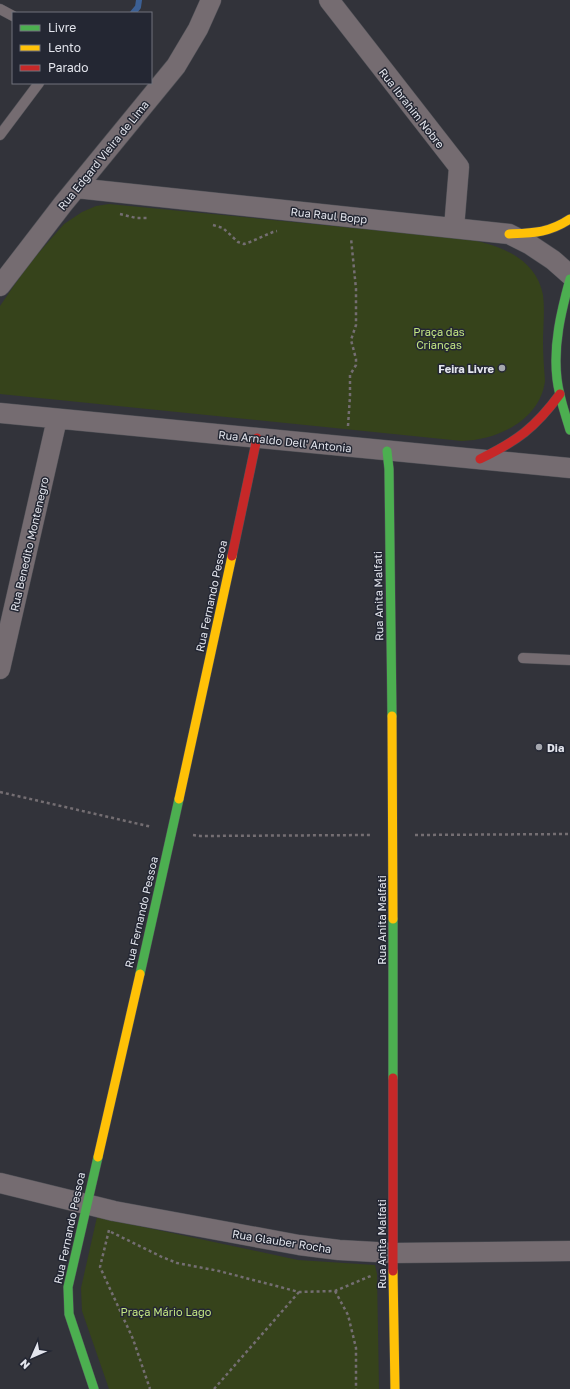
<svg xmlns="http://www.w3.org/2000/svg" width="570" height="1389" viewBox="0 0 570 1389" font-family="'Golos Text',sans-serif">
<rect width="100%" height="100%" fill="#32333a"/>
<path fill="#36431b" d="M109,204L467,239C500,245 536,258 543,295C545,310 543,327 543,342C543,355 544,368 545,381C540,420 498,440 462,441L0,394V306L28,265L64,224L82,212L96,206Z
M97,1217L298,1260L375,1265L377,1274L379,1389H109L82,1311L81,1288Z"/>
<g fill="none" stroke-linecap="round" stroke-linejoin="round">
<path stroke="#3c6094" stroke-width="6" d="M133,13L138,7L139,0"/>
<defs>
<path id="lane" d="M0,9L13,16
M0,135L39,83
M523,658L570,660"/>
<path id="street" d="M329,0L459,167L454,228
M76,188L509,234L529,244L553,260L570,275
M0,286L63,204L176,66L198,29L211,0
M0,413L570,468
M0,669L57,419
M0,1183L114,1211L299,1245L339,1250L394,1253L570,1251"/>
<path id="fast" d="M570,279C561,312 553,345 557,379C559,397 565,413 570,430
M387,451L389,469L392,716
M393,919V1078
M140,974L179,799
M94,1389L69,1314L68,1287L98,1157"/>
<path id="slow" d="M509,234C533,233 549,233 570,219
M392,716L393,919
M179,799L232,556
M98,1157L140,974
M393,1271L395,1389"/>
<path id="jam" d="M480,459C517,441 535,428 560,394
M232,556L257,438
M393,1078V1271"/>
</defs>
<use href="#lane" stroke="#4f5056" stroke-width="11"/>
<use href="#street" stroke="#4f5056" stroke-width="21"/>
<use href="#fast" stroke="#4f5056" stroke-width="10"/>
<use href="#slow" stroke="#4f5056" stroke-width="10"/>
<use href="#jam" stroke="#4f5056" stroke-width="10"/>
<path stroke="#746e72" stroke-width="2.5" stroke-dasharray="3 3" stroke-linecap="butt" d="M120,214L136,218H148
M213,225L223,228L238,242L244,244L250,242L273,232L277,231
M348,426L350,396V375L356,365V359L351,340L356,325V289L351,238
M0,792L152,827
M193,835L200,836L372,835
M415,835L570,834
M109,1230L100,1267L133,1339L150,1389
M111,1232L162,1257L177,1263L219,1271L299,1292L335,1291L373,1275
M335,1291L348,1315L356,1348V1389
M214,1389L299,1292"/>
<use href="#lane" stroke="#756c71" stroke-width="10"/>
<use href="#street" stroke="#756c71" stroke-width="20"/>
<use href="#fast" stroke="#4caf50" stroke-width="9"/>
<use href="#slow" stroke="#ffc107" stroke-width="9"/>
<use href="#jam" stroke="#c62828" stroke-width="9"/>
</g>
<g fill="#a5a7ae" stroke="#242733" stroke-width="1.5">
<circle cx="502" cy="368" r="4"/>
<circle cx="539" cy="747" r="4"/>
</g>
<g text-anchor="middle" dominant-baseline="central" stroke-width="3" stroke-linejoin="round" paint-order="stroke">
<g font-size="11" fill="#e3e5ed" stroke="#242733">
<text transform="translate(412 108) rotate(52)">Rua Ibrahim Nobre</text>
<text transform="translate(103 155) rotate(-51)">Rua Edgard Vieira de Lima</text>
<text transform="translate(329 215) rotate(6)">Rua Raul Bopp</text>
<text transform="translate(285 441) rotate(6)">Rua Arnaldo Dell' Antonia</text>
<text transform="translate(29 544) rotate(-77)">Rua Benedito Montenegro</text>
<text transform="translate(211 596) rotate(-78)">Rua Fernando Pessoa</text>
<text transform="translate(378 596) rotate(-91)">Rua Anita Malfati</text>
<text transform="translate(141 912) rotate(-77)">Rua Fernando Pessoa</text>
<text transform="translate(381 920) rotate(-90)">Rua Anita Malfati</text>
<text transform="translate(69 1228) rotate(-78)">Rua Fernando Pessoa</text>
<text transform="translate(282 1241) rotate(9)">Rua Glauber Rocha</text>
<text transform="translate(381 1244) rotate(-90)">Rua Anita Malfati</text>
</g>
<g font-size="11" fill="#c1e482" stroke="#242733">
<text x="439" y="331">Praça das<tspan x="439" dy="13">Crianças</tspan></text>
<text x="166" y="1311">Praça Mário Lago</text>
</g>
<g font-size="11" font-weight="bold" fill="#e3e5ed" stroke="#242733" text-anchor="end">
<text x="494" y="368">Feira Livre</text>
<text x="547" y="747" text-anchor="start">Dia</text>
</g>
</g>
<rect x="12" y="12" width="140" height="72" fill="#242733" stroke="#70737d"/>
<rect x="20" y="25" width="20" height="6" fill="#4caf50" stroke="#70737d"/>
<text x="48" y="32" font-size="12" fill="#e3e5ed">Livre</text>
<rect x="20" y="45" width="20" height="6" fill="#ffc107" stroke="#70737d"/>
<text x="48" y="52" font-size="12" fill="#e3e5ed">Lento</text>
<rect x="20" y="65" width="20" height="6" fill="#c62828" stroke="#70737d"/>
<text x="48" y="72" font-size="12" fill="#e3e5ed">Parado</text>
<g transform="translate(32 1357) rotate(225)" stroke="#242733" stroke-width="3" paint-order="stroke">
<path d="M0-3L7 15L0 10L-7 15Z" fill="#e3e5ed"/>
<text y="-6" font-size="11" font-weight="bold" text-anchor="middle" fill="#e3e5ed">N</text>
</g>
</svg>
